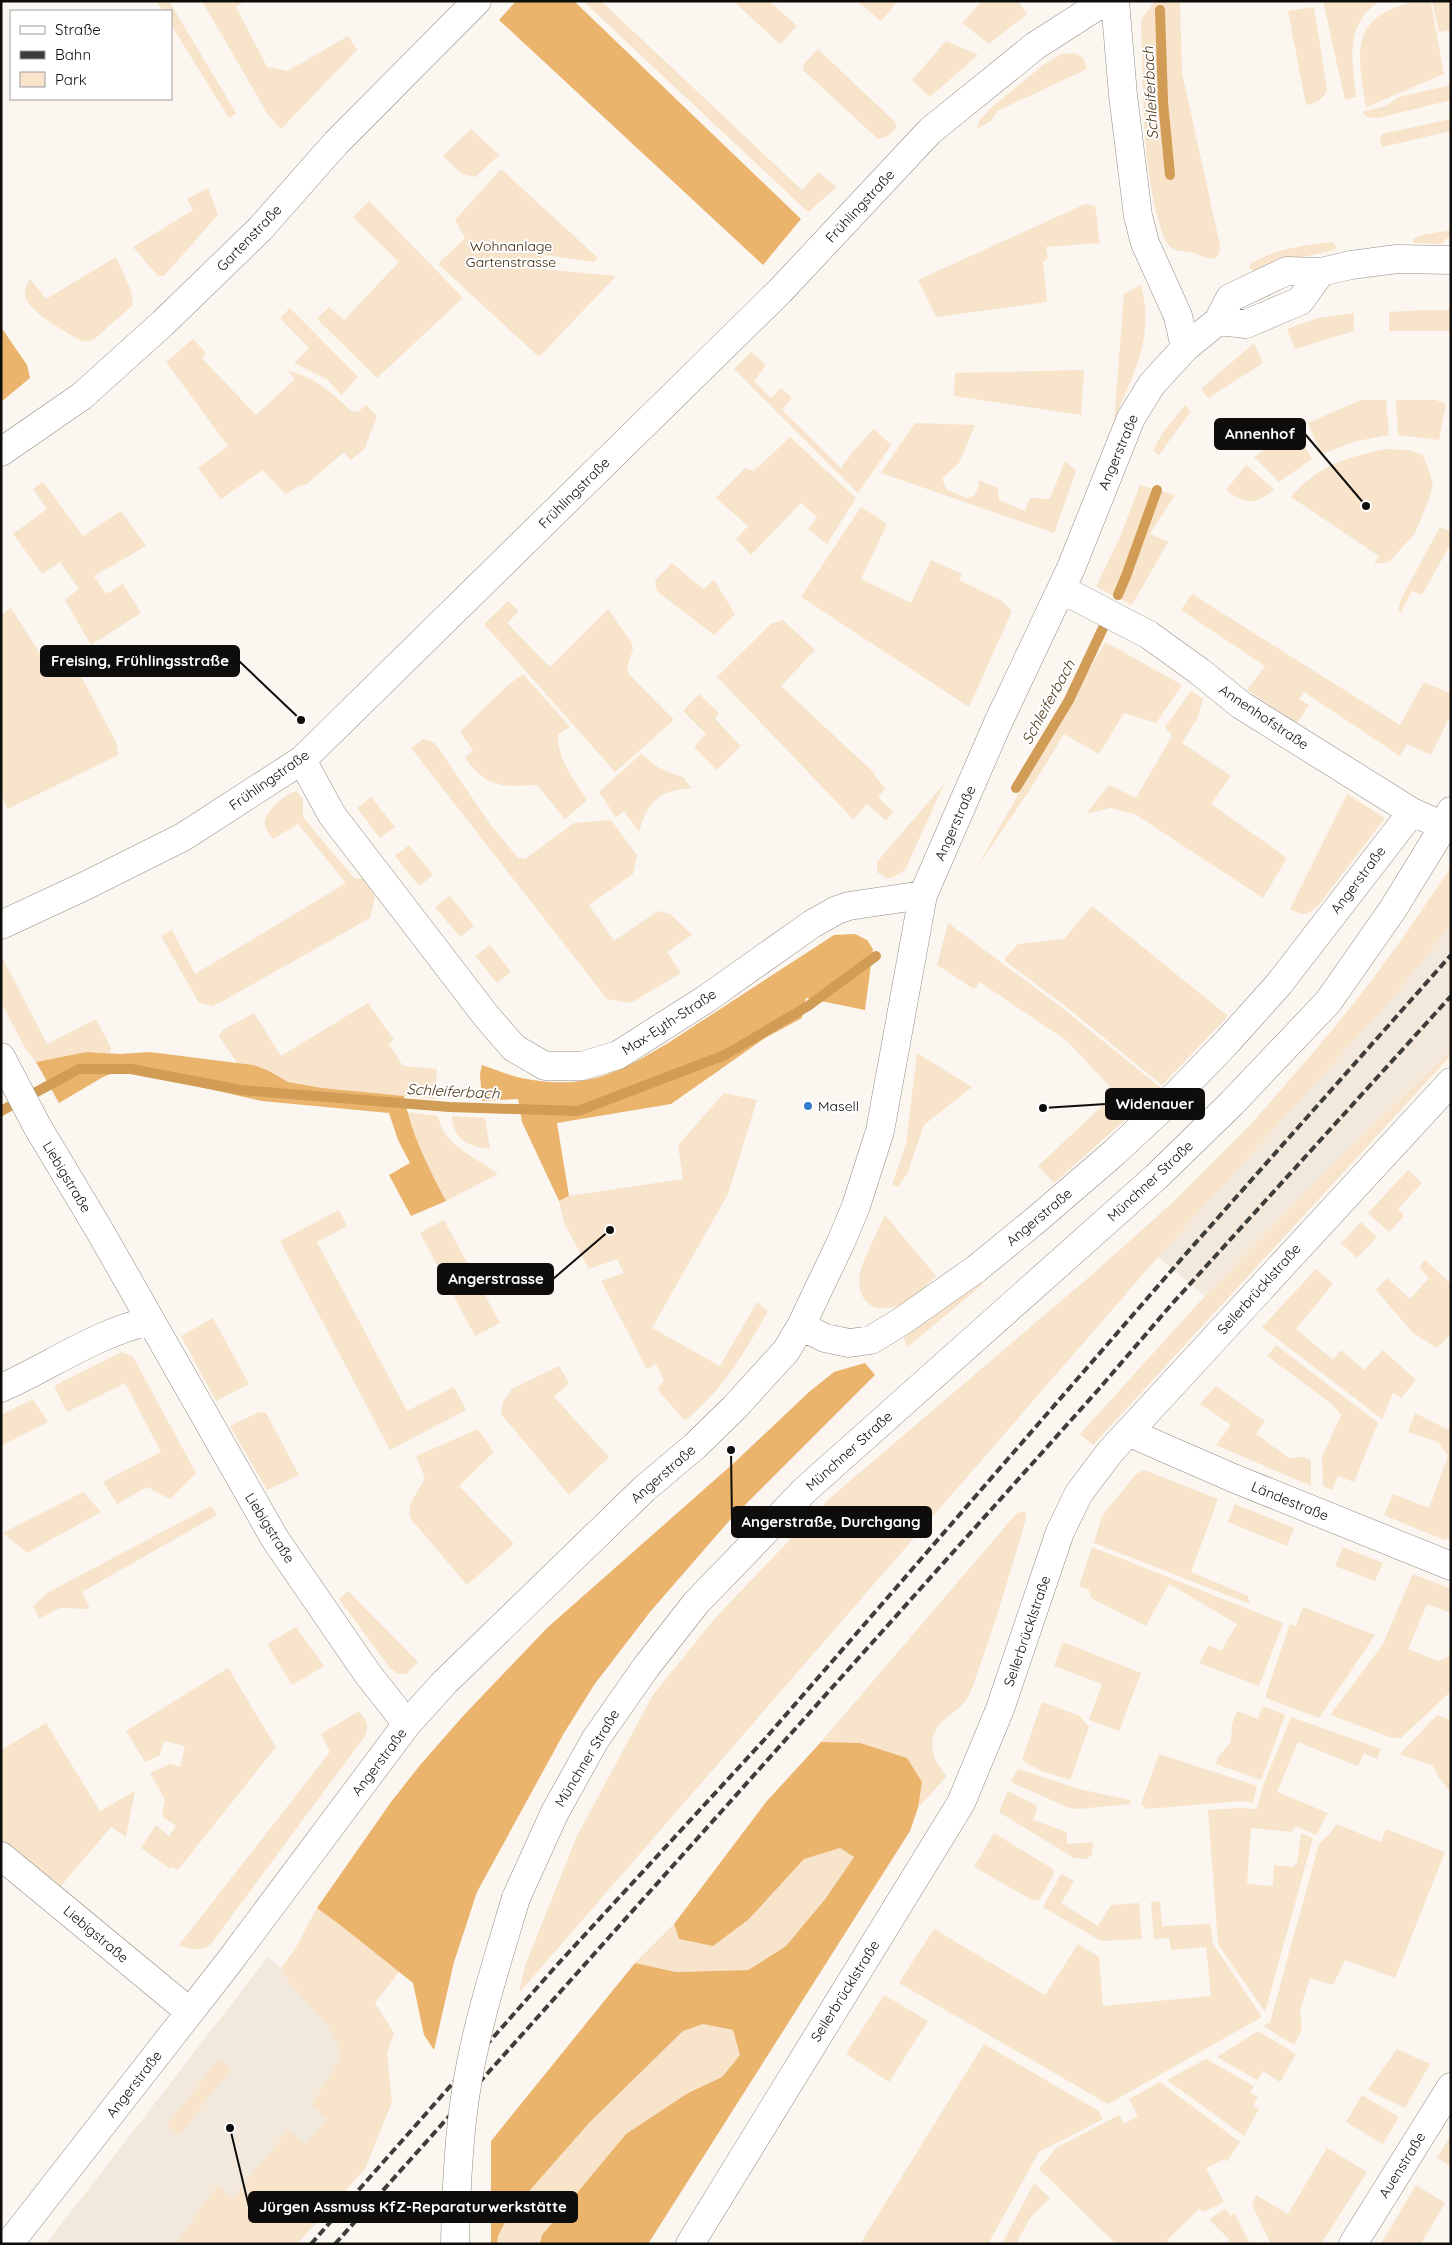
<svg xmlns="http://www.w3.org/2000/svg" width="1452" height="2245" viewBox="0 0 1452 2245" font-family="Quicksand,sans-serif">
<rect width="100%" height="100%" fill="#fbf6f0"/>
<path fill="#f2e8dc" d="M1451,925V1050L1329,1169L1205,1296L1158,1257L1397,993Z
M268,1957L281,1968L295,1990L332,2028L339,2044L342,2058L332,2074L329,2119L214,2244H46Z"/>
<path fill="#f8e3cb" d="M156,1H169L236,113L229,118L171,25V11H163Z
M202,1H245L236,7L267,67L288,71L348,36L357,50L281,129L267,113Z
M583,1H601L802,190L818,172L837,187L808,212Z
M733,1H769L797,26L780,44Z
M857,1H898L881,21Z
M982,1H1018L1027,14L989,44L962,23Z
M1155,1H1180L1182,73L1220,245C1220,269 1204,255 1190,252C1185,251 1177,252 1172,248C1165,243 1162,233 1160,225C1141,162 1144,94 1141,28V20Z
M1323,1H1381C1344,22 1352,61 1356,97L1345,100Z
M1432,1H1451V30L1439,32Z
M1410,3H1431L1444,74L1366,107C1358,56 1348,18 1410,3Z
M1314,7L1327,90C1322,100 1317,103 1306,105L1288,11Z
M946,41L978,55L930,97L912,80Z
M818,49L895,122L896,128L886,137L878,139L803,70V65Z
M1075,53L1083,58L1087,69L997,111L991,121L977,129L979,121L992,107L1043,65L1061,54Z
M1451,85V100L1378,118L1367,117L1362,112L1386,106L1399,97Z
M1451,119V131L1382,147L1380,139L1382,134Z
M471,129L499,155L475,177L462,174L443,156Z
M501,169L598,258L594,262L544,255L535,264L541,269L616,276L539,357L438,264L465,238L455,220Z
M208,188L218,215L164,276H158L133,247L193,210L187,199Z
M369,201L463,298L377,378L317,319L329,307L344,320L399,262L353,217Z
M1085,204L1095,206L1100,243L1046,247L1048,258L1043,262L1047,302L936,317L918,280Z
M1451,230V235L1441,244L1413,243V239L1422,235Z
M1332,242L1337,247L1334,250L1285,261L1255,272L1249,268L1250,264C1274,249 1305,245 1332,242Z
M116,257L131,291L133,305L93,340C88,342 83,342 78,339C66,333 32,312 27,301C23,294 25,286 30,279L46,299Z
M1141,285C1155,340 1133,372 1114,421L1124,294Z
M290,308L358,377L341,395L328,380L294,363L309,348L280,318Z
M1426,310H1451V331H1389V312Z
M1354,313V331L1295,349L1287,329L1318,318Z
M193,339L206,353L202,358L256,415L295,379L287,370C315,378 331,391 352,412L359,411L366,405L377,416L365,448L351,460L344,452L307,484L299,486L285,494L263,470L221,499L198,468L228,446L166,362Z
M1254,343L1263,363L1208,398L1201,389Z
M751,352L766,365L754,381L771,398L781,388L792,398L782,410L841,468L855,449L874,429L891,445L858,493L734,369Z
M1084,370L1081,415L954,396L955,373Z
M1361,400H1386L1389,435L1357,441L1321,454L1308,423Z
M1396,400H1436L1446,404L1439,440L1398,435Z
M1185,405L1191,411L1159,455L1153,451L1162,434Z
M915,423L975,425L959,463L942,478L946,489L966,498L974,496L978,489L979,480L998,488L999,500L1025,511L1030,498L1050,499L1065,461L1076,471L1054,533L881,473Z
M1295,428L1312,459L1279,482L1254,457Z
M790,437L856,498L827,544L808,529L817,517L801,503L751,555L736,539L748,526L716,498L745,468L754,471Z
M1387,449L1409,450L1423,455L1433,483L1430,497L1415,533L1389,562L1374,564L1379,556L1291,497C1319,465 1347,457 1387,449Z
M1246,465L1274,489C1256,506 1245,504 1226,490Z
M43,482L83,536L121,511L146,546L94,576L106,594L123,584L141,613L91,645L65,600L79,589L60,562L42,574L13,534L47,509L33,489Z
M1140,485L1175,495L1150,534L1168,542L1132,605L1096,587L1120,537Z
M861,507L887,524L861,579L911,603L931,560L962,574L959,580L1002,601L1012,611L969,707L801,597Z
M1440,527L1451,532V543L1422,595L1412,591L1401,612L1398,611L1401,599Z
M672,563L703,589L714,580L735,614L714,635L657,591L655,581Z
M1192,594L1400,725L1424,682L1451,694V714L1431,755L1407,744L1400,756L1304,692L1299,699L1309,705L1297,723L1247,690L1265,666L1181,610Z
M508,601L519,611L507,623L550,667L608,609L632,643L633,649L627,667L629,674L674,720L615,772L484,624Z
M11,608L51,671L73,661L116,742L118,755L8,809L1,795V615Z
M783,620L815,650L781,686L871,770L885,789L878,797L893,812L886,821L867,804L853,819L717,677L771,624Z
M1105,642L1182,685L1156,723L1124,713L1099,754L1064,734L1031,788L977,867Z
M523,674L570,727L558,734C556,757 575,781 587,800L565,819L537,785C502,787 487,788 465,758L473,750L460,732L507,686Z
M1191,691L1203,699L1198,717L1182,743L1231,776L1211,804L1287,858L1263,898L1135,814L1110,808L1086,814L1109,785L1136,798L1172,736L1165,727Z
M699,694L719,713L715,719L741,746L717,770L694,747L706,734L683,711Z
M423,739L435,743L490,824L518,858L525,859L574,823L611,820L637,855L633,874L589,905L614,941L658,911L670,914L692,935L667,952L681,973L631,1003L607,999L411,748Z
M641,754L659,768L684,778L691,788C659,791 648,800 639,832L624,811L616,817L599,792Z
M944,784L905,870L892,878H886L877,872V862Z
M297,791L303,799V817L354,878L365,879L375,897L370,918L223,1001L212,1006L199,1003L161,936L172,930L195,974L346,883L298,824L273,839C269,833 263,827 265,820C269,808 285,794 297,791Z
M1347,794L1385,818L1318,906C1305,916 1305,916 1290,909Z
M371,797L395,827L380,838L357,808Z
M409,845L433,875L419,886L395,856Z
M1451,867V925L1397,993L1158,1257L519,1993L525,1966L577,1836L653,1695L716,1617L830,1498L1095,1272L1172,1203L1254,1121L1334,1028L1368,985L1407,932Z
M450,896L474,926L460,937L435,907Z
M1092,906L1228,1016L1162,1085L1065,1006L1004,960L1018,944L1064,939Z
M948,923L1061,1007L1161,1088L1054,1183L1038,1166L1116,1093L1067,1041L980,982L974,989L937,965Z
M490,945L511,972L497,983L475,956Z
M1,955L47,1044L96,1019L111,1048L110,1053L86,1052L36,1062L25,1048L1,1002Z
M368,1003L394,1040L389,1044L403,1066L437,1069L435,1099C387,1093 338,1094 290,1082C271,1078 260,1066 237,1063L219,1036L223,1030L254,1013L281,1056Z
M1451,1050V1055L1093,1445L1080,1434L1205,1296L1329,1169Z
M917,1053L972,1087L924,1125L907,1174L898,1187L892,1185L906,1144Z
M724,1093L757,1100L728,1194L652,1328L720,1366L757,1302L768,1311C743,1355 725,1387 685,1421L657,1389L664,1380L656,1364L647,1369L601,1281L624,1273L617,1259L589,1269L564,1223L559,1201L569,1196L683,1179L678,1145Z
M407,1112L438,1116C445,1148 475,1156 498,1174L446,1201L423,1158Z
M452,1116L485,1118L490,1149C469,1147 452,1139 452,1116Z
M1408,1170L1422,1183L1398,1209L1404,1216L1389,1232L1368,1213Z
M339,1210L347,1226L317,1242L407,1411L454,1387L466,1410L390,1450L280,1241Z
M885,1215L936,1276C928,1283 921,1292 913,1298C890,1313 860,1315 859,1280C859,1265 879,1230 885,1215Z
M444,1220L500,1323L475,1336L420,1233Z
M1361,1222L1377,1237L1357,1258L1341,1243Z
M1425,1260L1451,1284V1334L1437,1348L1413,1333L1376,1290L1387,1278L1410,1299L1429,1278L1419,1267Z
M1316,1269L1333,1284L1296,1329L1333,1360L1341,1350L1364,1370L1383,1350L1416,1380L1401,1398L1393,1393L1382,1419L1262,1327Z
M979,1280L983,1284L908,1347L905,1342L904,1335Z
M213,1318L249,1384L216,1401L181,1336Z
M1276,1345L1378,1423L1354,1482L1338,1476L1332,1490L1323,1486L1322,1457L1341,1415L1332,1404L1267,1356Z
M122,1352L133,1357L196,1473L170,1499L147,1487L117,1504L103,1482L161,1452L125,1383L67,1412L54,1386Z
M559,1366L569,1383L554,1397L609,1457L569,1495L501,1414L503,1402L512,1389Z
M1216,1386L1265,1421L1256,1434L1289,1458L1303,1457L1311,1460V1486L1216,1445L1231,1425L1200,1404Z
M33,1399L48,1422L1,1446V1415Z
M259,1412L266,1413L299,1475L267,1490L230,1426Z
M1415,1413L1451,1431V1537L1444,1540L1384,1515L1393,1494L1429,1508L1448,1456L1438,1442L1408,1432Z
M478,1429L494,1452L459,1486L514,1544L467,1585L411,1519C405,1505 419,1491 425,1478L416,1456Z
M1144,1470L1218,1499L1191,1572L1248,1596L1250,1604L1094,1543L1102,1516L1136,1474Z
M83,1492L101,1512L27,1553L3,1533Z
M1235,1504L1294,1528L1287,1546L1228,1522Z
M211,1506L217,1515L82,1592L90,1609L60,1608L39,1619L33,1606L47,1593Z
M1023,1511L1026,1512V1519C1013,1563 1000,1608 985,1651C979,1665 976,1681 969,1695C961,1712 937,1718 933,1738C930,1753 937,1765 947,1776L918,1808L922,1782L821,1742L1016,1514Z
M1092,1547L1283,1623L1259,1686L1199,1663L1209,1645L1221,1651L1237,1624L1169,1584L1146,1626L1091,1598L1089,1590L1079,1586Z
M1343,1547L1383,1563L1375,1581L1335,1566Z
M1413,1574L1451,1589V1613L1427,1604L1408,1649L1438,1661L1446,1658L1448,1655L1451,1656V1691L1401,1738H1392L1330,1715L1383,1644Z
M348,1591L418,1662L406,1674H398L390,1668L339,1599Z
M1303,1607L1375,1635L1319,1718L1266,1698V1694L1290,1624L1296,1626Z
M296,1627L324,1666L292,1685L267,1644Z
M1063,1642L1141,1673L1119,1731L1089,1720L1102,1684L1054,1666Z
M228,1668L276,1747L178,1870L172,1867L169,1868L141,1848L156,1825L169,1836L176,1826L162,1816L165,1800L150,1773L170,1764L180,1767L185,1746L164,1741L160,1755L145,1762L126,1731Z
M1042,1702L1080,1716L1089,1727L1070,1780L1042,1771L1022,1760Z
M1263,1706L1285,1715L1261,1780L1216,1764L1218,1757L1231,1742L1232,1724L1237,1711L1258,1719Z
M359,1711C366,1720 370,1724 365,1736L210,1945C199,1952 190,1949 179,1945L330,1752L321,1734Z
M1437,1715L1451,1720V1792L1438,1777L1433,1766L1400,1754Z
M1291,1717L1381,1749L1377,1759L1364,1753L1358,1766L1298,1742L1277,1792L1328,1813L1316,1835L1296,1826L1292,1832L1251,1828L1247,1884L1273,1886L1274,1865L1293,1867L1297,1863L1301,1833L1313,1838L1265,2012L1218,1944L1208,1810L1239,1808L1257,1809L1263,1786Z
M46,1723L100,1811L135,1791L126,1837L111,1827L61,1886L160,1968L169,1981L1,1848V1750Z
M1159,1754L1257,1786L1253,1803L1242,1801L1147,1809L1141,1804Z
M1018,1769L1079,1789L1130,1800V1804L1078,1809L1069,1808L1011,1782Z
M1008,1791L1036,1805L1037,1808L1033,1820L1067,1832V1844L1093,1842L1092,1855L1086,1859L1074,1858L999,1812Z
M1336,1824L1381,1842L1386,1829L1445,1852L1395,1978L1345,1960L1333,1985L1310,1978L1300,2010L1302,2029L1294,2045L1263,2026L1270,2022L1319,1844L1330,1834Z
M994,1833L1053,1869L1054,1874L1039,1900L1034,1901L974,1867Z
M840,1848L854,1857L826,1898L786,1946L747,1970L676,1972L635,1963L674,1924L679,1939L749,1919L804,1859Z
M1061,1874L1074,1881L1061,1903L1098,1926L1111,1905L1139,1903L1142,1939L1101,1941L1043,1907Z
M1160,1901L1162,1926L1210,1924L1213,1944L1262,2017L1108,2104L899,1983L934,1929L1045,1995L1078,1944L1099,1957L1103,2006L1211,1996L1206,1947L1171,1950L1169,1938L1154,1939L1151,1902Z
M317,1908L344,1928L399,1972L375,2003L394,2033L387,2053L392,2102L365,2169L297,2244H176L217,2186L233,2198L288,2130L305,2145L328,2119L311,2105L341,2058C335,2016 298,2004 281,1968L295,1949Z
M884,1995L928,2021L889,2082L846,2054Z
M703,2023L733,2030L740,2055L722,2077L688,2093L626,2134L543,2235L540,2244H497L498,2236L510,2213L589,2123L683,2031Z
M1258,2031L1296,2054L1280,2082L1263,2071L1257,2080L1217,2057Z
M984,2044L1099,2111L1103,2119L1039,2152L988,2244H860Z
M1397,2049L1430,2064L1405,2108L1368,2090C1377,2075 1388,2063 1397,2049Z
M219,2059L231,2069L179,2135L167,2125Z
M1206,2059L1254,2086L1250,2092L1258,2097L1253,2106L1259,2109L1244,2136L1167,2080Z
M1160,2082L1240,2142L1227,2162L1225,2159L1206,2168L1224,2202L1204,2212L1199,2209L1167,2240L1170,2244H1116L1039,2169L1056,2148L1119,2115L1124,2124L1138,2116L1129,2099Z
M1362,2095L1399,2117L1383,2144L1346,2122Z
M1451,2135V2166L1437,2158Z
M1327,2148L1367,2172L1321,2244H1271L1252,2205L1256,2195L1288,2214Z
M1034,2183L1050,2198L1030,2218L1016,2244H1002Z
M1416,2185L1445,2203L1421,2244H1381Z
M1226,2209L1231,2217L1234,2212L1250,2244H1227L1230,2240L1209,2219Z"/>
<path fill="#eab46d" d="M516,1H574L801,219L763,265L499,20Z
M1,327L27,365L30,378L1,402Z
M855,934L867,940L873,949L865,1010L806,998L802,1018L765,1038L671,1104L557,1123L569,1196L559,1201L522,1122L518,1099L482,1101L480,1074L482,1065C497,1070 512,1077 527,1079C586,1090 618,1073 668,1043L834,935Z
M86,1052L120,1054L150,1052L253,1065L267,1070L288,1082L322,1088L404,1096C411,1134 428,1167 446,1201L411,1216L389,1175L410,1163L398,1140L389,1113L262,1101L144,1074L119,1071L103,1077L59,1103L36,1062Z
M865,1363L875,1375L729,1521L650,1612L594,1685L564,1733L477,1892L454,1962L434,2050L424,2035L413,1983L344,1928L317,1908L391,1802L421,1764L464,1715L547,1628L735,1462L809,1392L834,1372Z
M821,1742L860,1743L907,1758L922,1782L918,1808L910,1831L648,2244H540L542,2235L626,2134L688,2093L722,2077L740,2055L733,2030L703,2024L683,2031L589,2123L510,2213L498,2236L497,2244H491V2141L635,1963L676,1972L748,1970L786,1946L826,1898L854,1857L840,1848L804,1859L749,1919L713,1946L679,1939L674,1924L766,1802Z"/>
<g fill="none" stroke-linecap="round" stroke-linejoin="round">
<path stroke="#d19c55" stroke-width="10" d="M1160,10L1163,102L1170,175
M1118,595L1126,576L1157,490
M1016,788L1069,700L1103,628
M1,1111L79,1069H131L241,1090L449,1107L578,1111L725,1055L808,1006L876,956"/>
<defs>
<path id="street" d="M1115,1L1123,95L1138,216L1145,243L1178,316L1185,348
M1218,321L1246,324L1300,301L1321,272
M1,452L82,396L163,323L260,229L336,143L477,1
M1061,589L1149,635L1199,671L1241,705L1412,812L1444,826
M302,760L332,815L487,1017L514,1048L545,1066H582L618,1055L706,999L812,924L837,910L849,906L923,895
M1,925L87,885L183,837L302,760L780,291L930,131L1035,46L1105,1
M1,1057L37,1126L101,1233L275,1539L367,1673L407,1724
M801,1326L825,1338L849,1343L871,1340L902,1321L976,1269L1036,1220L1115,1152L1178,1093L1228,1041L1279,984L1412,812
M1,1388C51,1366 96,1333 150,1321
M1130,1433L1233,1478L1451,1566
M1,1856L190,2012
M9,2244L229,1962L407,1724L445,1682L644,1489L695,1446L734,1408L786,1351L801,1326L841,1242L856,1206L880,1131L923,895L997,725L1071,568L1131,418L1152,384L1185,348L1218,321L1230,298L1287,271L1321,272L1351,265L1397,259L1451,260
M690,2244L961,1803L1000,1709L1060,1532L1079,1493L1110,1452L1451,1082
M1353,2244L1451,2087"/>
<path id="secondary" d="M516,1898L555,1812L595,1740L646,1667L696,1603L805,1490L1156,1177L1232,1103L1328,1002L1393,909L1444,826L1451,811"/>
</defs>
<use href="#street" stroke="#908b86" stroke-width="29"/>
<use href="#secondary" stroke="#908b86" stroke-width="29"/>
<use href="#street" stroke="#fff" stroke-width="28"/>
<use href="#secondary" stroke="#fff" stroke-width="28"/>
<path stroke="#3f3d3a" stroke-width="4" stroke-dasharray="8 4" stroke-linecap="butt" d="M311,2244L557,1965L764,1740L1184,1256L1451,955
M335,2244L1098,1390L1171,1305L1451,996"/>
<defs>
<path id="secondary-bridge" d="M455,2244C456,2193 458,2141 466,2091C476,2026 497,1962 516,1898"/>
</defs>
<use href="#secondary-bridge" stroke="#908b86" stroke-width="29" stroke-linecap="butt"/>
<use href="#secondary-bridge" stroke="#fff" stroke-width="28"/>
</g>
<circle fill="#3380d0" stroke="#fff" stroke-width="2" cx="808" cy="1106" r="5"/>
<g text-anchor="middle" dominant-baseline="central" stroke-width="4" stroke-linejoin="round" paint-order="stroke">
<g font-size="14" fill="#0f0d0b" stroke="#fff">
<text transform="translate(860 206) rotate(-47)">Frühlingstraße</text>
<text transform="translate(249 238) rotate(-46)">Gartenstraße</text>
<text transform="translate(1118 452) rotate(-67)">Angerstraße</text>
<text transform="translate(574 493) rotate(-45)">Frühlingstraße</text>
<text transform="translate(1264 717) rotate(34)">Annenhofstraße</text>
<text transform="translate(269 780) rotate(-35)">Frühlingstraße</text>
<text transform="translate(955 823) rotate(-66)">Angerstraße</text>
<text transform="translate(1358 880) rotate(-53)">Angerstraße</text>
<text transform="translate(669 1022) rotate(-33)">Max-Eyth-Straße</text>
<text transform="translate(67 1177) rotate(59)">Liebigstraße</text>
<text transform="translate(1150 1181) rotate(-43)">Münchner Straße</text>
<text transform="translate(1039 1217) rotate(-40)">Angerstraße</text>
<text transform="translate(1259 1289) rotate(-48)">Seilerbrücklstraße</text>
<text transform="translate(849 1451) rotate(-42)">Münchner Straße</text>
<text transform="translate(663 1474) rotate(-41)">Angerstraße</text>
<text transform="translate(1290 1501) rotate(22)">Ländestraße</text>
<text transform="translate(270 1528) rotate(58)">Liebigstraße</text>
<text transform="translate(1027 1631) rotate(-71)">Seilerbrücklstraße</text>
<text transform="translate(587 1758) rotate(-59)">Münchner Straße</text>
<text transform="translate(379 1762) rotate(-53)">Angerstraße</text>
<text transform="translate(96 1934) rotate(40)">Liebigstraße</text>
<text transform="translate(845 1991) rotate(-58)">Seilerbrücklstraße</text>
<text transform="translate(134 2084) rotate(-52)">Angerstraße</text>
<text transform="translate(1402 2165) rotate(-58)">Auenstraße</text>
</g>
<g font-size="14" fill="#3f2909" stroke="#fff">
<text x="511" y="246">Wohnanlage<tspan x="511" dy="16">Gartenstrasse</tspan></text>
</g>
<g font-size="14" fill="#0f0d0b" stroke="#fff" text-anchor="start">
<text x="818" y="1106">Masell</text>
</g>
<g font-size="15" font-style="italic" fill="#4f3819" stroke="#fff">
<text transform="translate(1150 93) rotate(-93)">Schleiferbach</text>
<text transform="translate(1048 702) rotate(-61)">Schleiferbach</text>
<text transform="translate(453 1091) rotate(3)">Schleiferbach</text>
</g>
</g>
<path fill="none" stroke="#0f0d0b" stroke-width="2" d="M1366 506L1305 434M301 720L239 661M1043 1108L1106 1104M610 1230L553 1279M731 1450L732 1522M230 2128L249 2207"/>
<g fill="#0f0d0b" stroke="#fff" stroke-width="2">
<circle cx="1366" cy="506" r="5"/>
<circle cx="301" cy="720" r="5"/>
<circle cx="1043" cy="1108" r="5"/>
<circle cx="610" cy="1230" r="5"/>
<circle cx="731" cy="1450" r="5"/>
<circle cx="230" cy="2128" r="5"/>
</g>
<g fill="#0f0d0b" stroke="#0f0d0b" stroke-width="2">
<rect x="1215" y="419" width="90" height="30" rx="5"/>
<rect x="41" y="646" width="198" height="30" rx="5"/>
<rect x="1106" y="1089" width="98" height="30" rx="5"/>
<rect x="438" y="1264" width="115" height="30" rx="5"/>
<rect x="732" y="1507" width="199" height="30" rx="5"/>
<rect x="249" y="2192" width="328" height="30" rx="5"/>
</g>
<g font-size="15" text-anchor="middle" font-weight="bold" fill="#fff">
<text x="1260" y="439">Annenhof</text>
<text x="140" y="666">Freising, Frühlingsstraße</text>
<text x="1155" y="1109">Widenauer</text>
<text x="496" y="1284">Angerstrasse</text>
<text x="831" y="1527">Angerstraße, Durchgang</text>
<text x="413" y="2212">Jürgen Assmuss KfZ-Reparaturwerkstätte</text>
</g>
<rect width="1452" height="2245" fill="none" stroke="#0f0d0b" stroke-width="5"/>
<rect x="10" y="10" width="162" height="90" fill="#ffffff" stroke="#9f9e9d"/>
<rect x="20" y="26" width="25" height="8" fill="#ffffff" stroke="#9f9e9d"/>
<text x="55" y="35" font-size="15" fill="#0f0d0b">Straße</text>
<rect x="20" y="51" width="25" height="8" fill="#3f3d3a" stroke="#9f9e9d"/>
<text x="55" y="60" font-size="15" fill="#0f0d0b">Bahn</text>
<rect x="20" y="72" width="25" height="15" fill="#f8e3cb" stroke="#9f9e9d"/>
<text x="55" y="85" font-size="15" fill="#0f0d0b">Park</text>
</svg>
